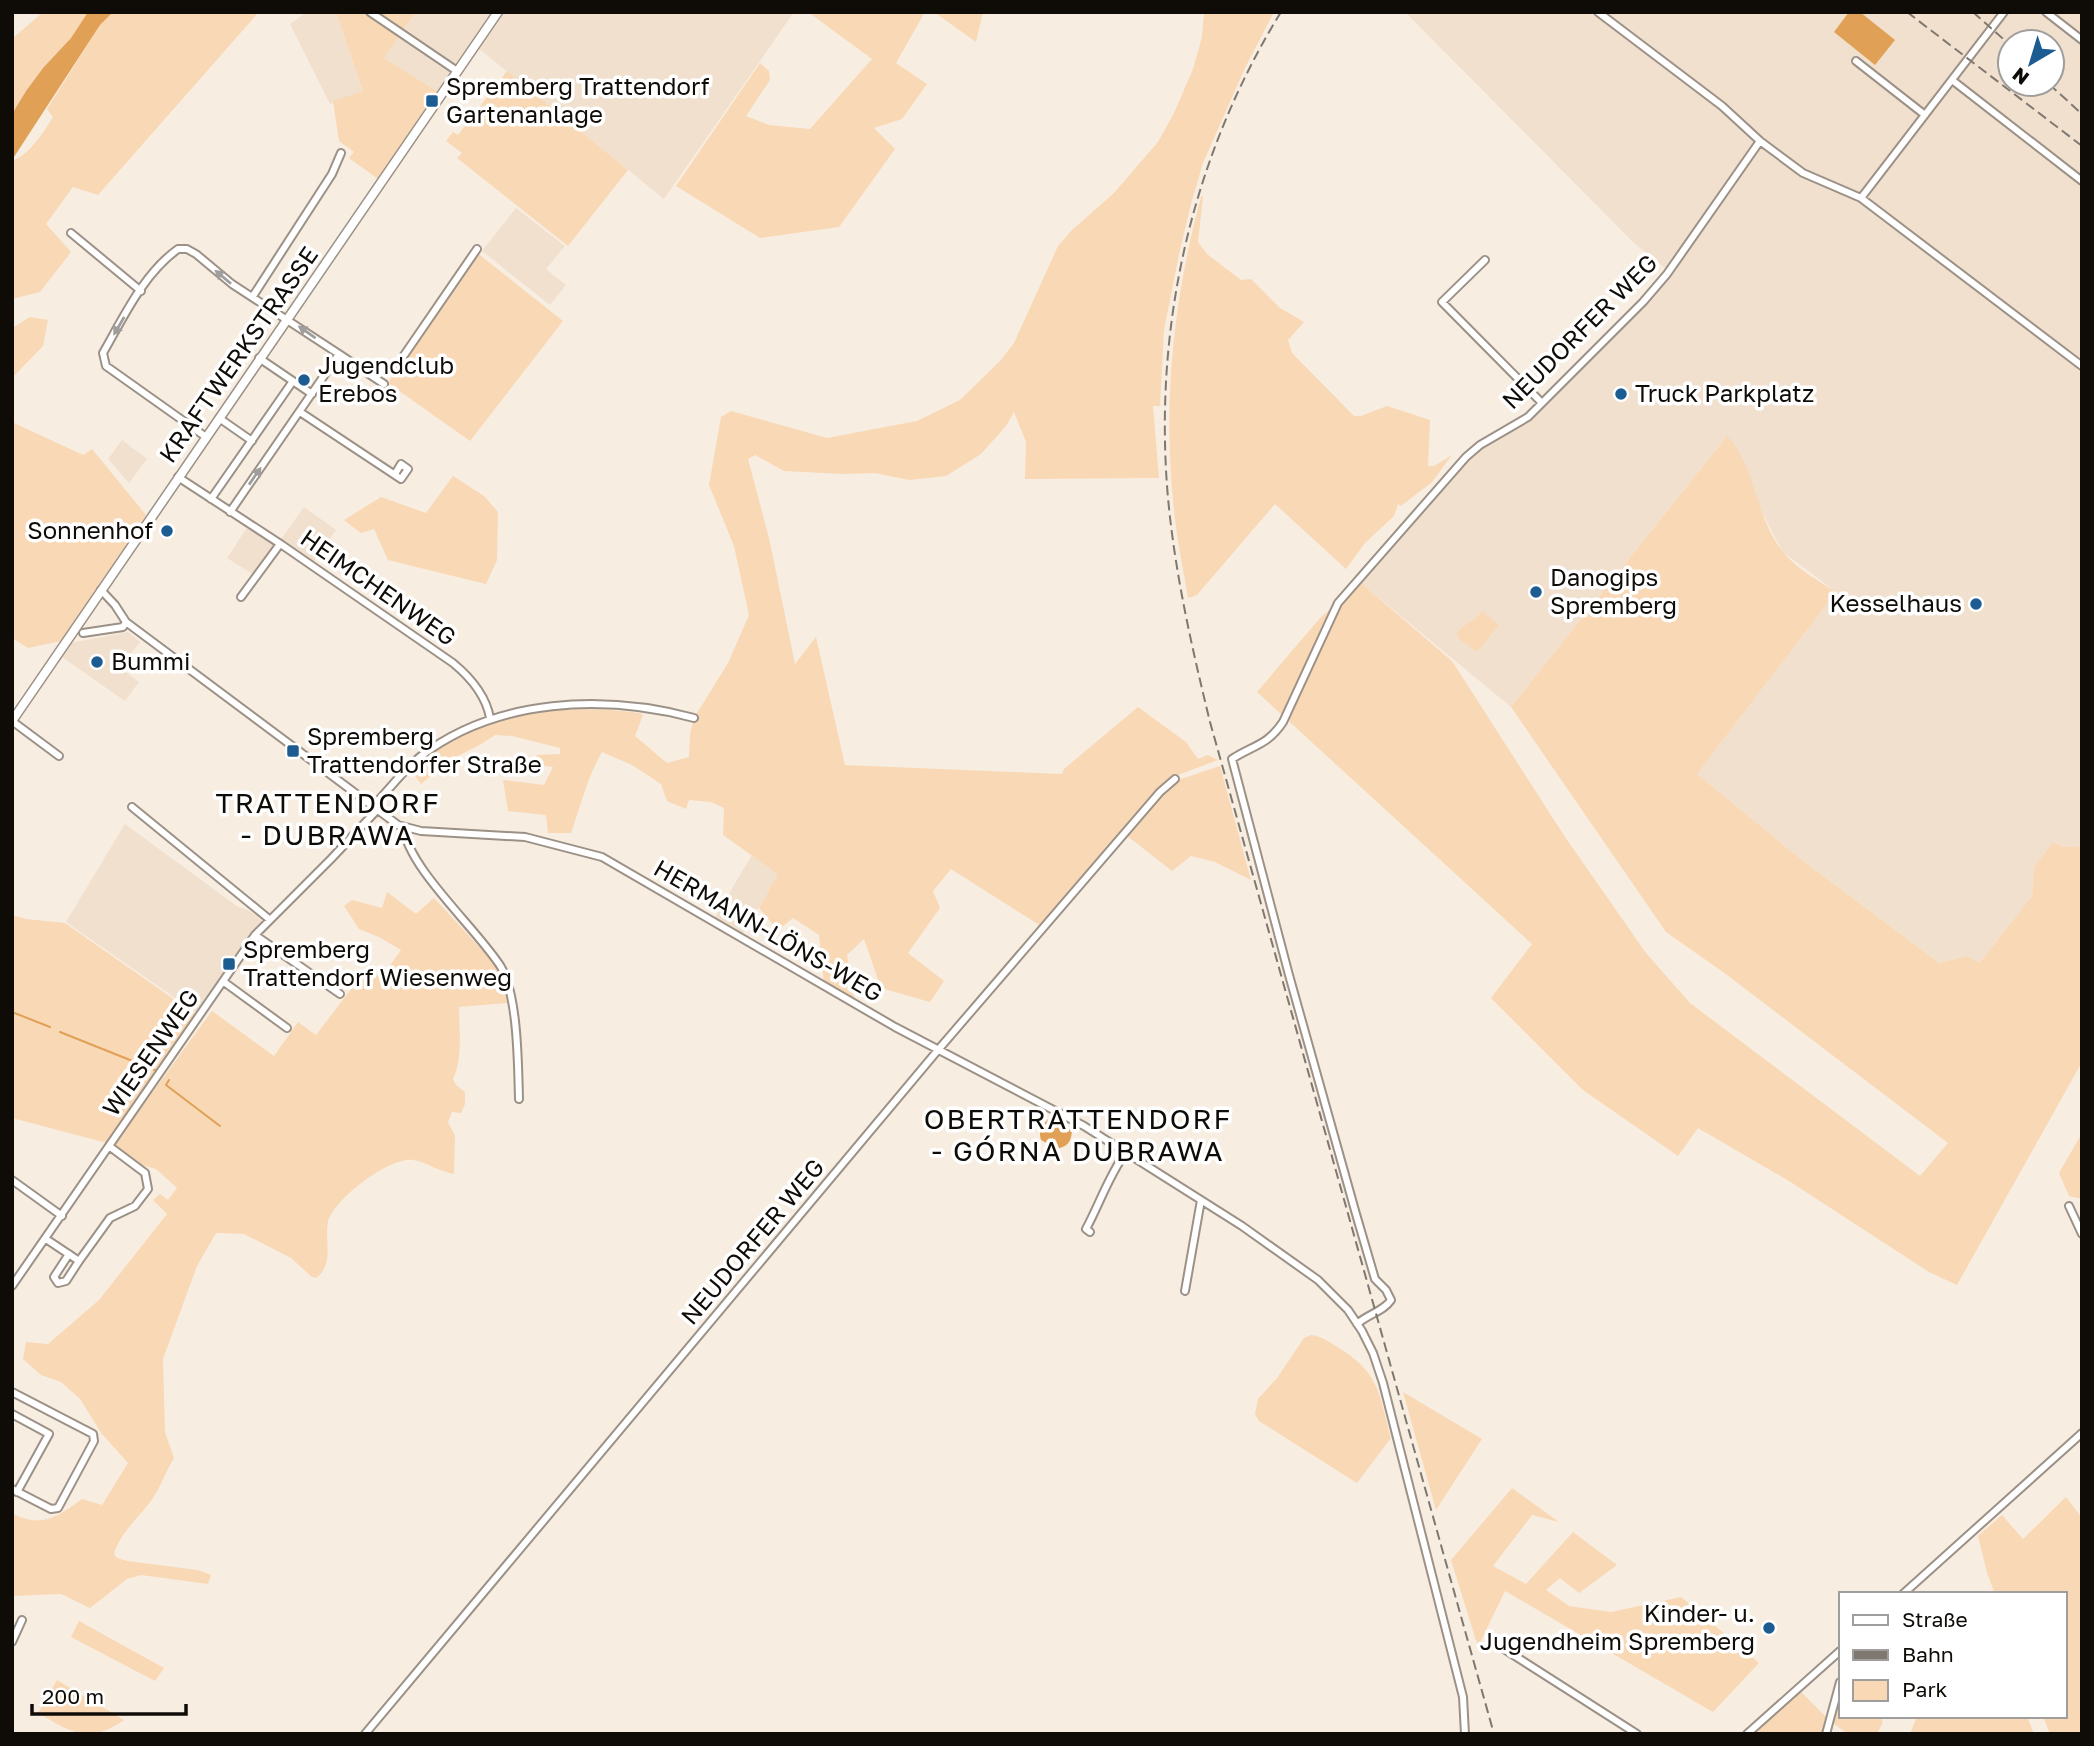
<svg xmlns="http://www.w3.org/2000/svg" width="2094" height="1746" viewBox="0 0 2094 1746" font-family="'Golos Text',sans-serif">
	<rect width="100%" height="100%" fill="#f8ede1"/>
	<!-- built -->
	<path fill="#f1e0ce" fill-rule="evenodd" d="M307,12H336L363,91L330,104L290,24Z
		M416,12H492L437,91L384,58Z
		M503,12H794L664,199L478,48Z
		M1405,12H2082V846L2064,847L2054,842L2034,867L2032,896L1978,964L1967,956L1939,963L1803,861L1697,774L1836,592L1783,552L1768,524L1727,436L1511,707L1361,583L1468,459L1480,449L1529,418L1671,273L1633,242ZM2010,42H2052V84H2010Z
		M516,208L565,246L546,269L566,285L550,305L482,251Z
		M122,440L147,459L129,483L108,459Z
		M304,507L336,530L312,564L279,542Z
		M248,526L276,546L254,575L227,558Z
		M128,632L140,642L120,668L139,682L125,701L62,657L71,643Z
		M125,824L238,907L248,910L263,921L198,1014L66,922Z
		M752,855L779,874L742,935L714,919Z"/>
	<!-- green -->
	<path fill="#f9d8b5" d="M43,12H88L71,38L43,68L26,91L12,114V39Z
		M113,12L258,13L98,195L73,187L46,224L71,252L40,292L12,299V161C30,154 43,133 53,117L47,109L100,25Z
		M336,12H416L384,58L437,91L378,179L349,158L354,152L339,141L333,101L363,91Z
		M808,12H925L896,63L927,84L902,119L874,128L895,149L839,227L760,238L676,186L760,63L769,71L770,80L746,116L769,125L810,129L872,59Z
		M934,12H983L976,42Z
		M1204,12H1274L1245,68L1218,129L1203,163L1191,204L1179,254L1164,330L1160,406H1153L1159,478L1025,479L1026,442L1014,412L1006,426L981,454L946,476L909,480L875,473L843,474L784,471L755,455L748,459L769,538L795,664L816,637L845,765L1062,774L1064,769L1138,707L1186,742L1198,759L1208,755L1218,760L1175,776L1163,785L1041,926L951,869L933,891L940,908L908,953L944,981L930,1002L881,988L864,939L847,955L855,1002L824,984L819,935L793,918L778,930L759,908L778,874L723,835L724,808L711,802L689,800L686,809L667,801L661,784L632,765L602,752C587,778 581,805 571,833H548L546,815L508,811L503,780L544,785L553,767L532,764L537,755L560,754V748L512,736L495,735L483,743L450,760L421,784L410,769C473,713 559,702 640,713L643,715L635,736L667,763L689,757L690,734L694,718L728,663L749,615L734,546L709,485L721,417L731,411L827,438L917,421L960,400L1000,361L1014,343L1058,246L1072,230L1113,194L1158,142L1174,113L1193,69L1202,37Z
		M507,71L628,170L568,246L457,158L462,153L446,141L453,132L458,135Z
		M1203,196L1198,242L1207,254L1241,280L1251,279L1280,308L1304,322L1288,340L1292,353L1354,416H1361L1387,406L1430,420L1428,466H1434L1452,455L1432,482L1401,506L1398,504L1394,516L1365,543L1346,569L1275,504L1197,595L1188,598C1184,572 1178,546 1175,519C1162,408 1172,305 1201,197Z
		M476,252L563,321L470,441L388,383Z
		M30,317L48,320L43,346L12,378V328Z
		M12,422L83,455L92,449L146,515L61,641L28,648L12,638Z
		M1727,436C1758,469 1755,519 1784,553C1797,569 1819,581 1836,592L1697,774L1803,861L1939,963L1967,956L1979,963L2032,896L2034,867L2053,842L2064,847L2082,846V1062L1957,1285L1929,1272L1789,1181L1698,1128L1678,1156L1583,1090L1491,998L1532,944L1257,692L1320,618L1361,583L1452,661L1565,837L1646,953L1690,1003L1920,1176L1948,1143L1723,972L1666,932L1511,707Z
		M453,476L484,496L498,512L497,560L486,584L388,560L374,529L361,533L344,520L381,497L426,513Z
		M1482,611L1499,625L1477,652L1459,639L1457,633C1463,624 1475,622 1482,611Z
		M1220,766L1251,880L1215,862L1191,856L1172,871L1126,835L1169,786L1178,780Z
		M387,892L416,914L434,898L496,965L508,999L507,1003L459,1007C459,1029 463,1059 453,1079L456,1085L465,1092V1104L461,1113L452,1112L448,1122L455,1136L454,1174C440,1172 424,1161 413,1160C389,1157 334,1199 328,1222C324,1241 335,1264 316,1278L312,1277L291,1258L244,1234L216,1233L197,1266L163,1359L165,1432L174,1458C166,1471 161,1486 153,1498C140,1517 120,1532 114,1554L117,1558L127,1561L198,1570L211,1575L208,1584L141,1575L127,1579L90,1608L61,1594L12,1596V1513C42,1529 57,1517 82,1499L102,1505L128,1463L102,1434L80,1399L61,1382L41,1375L23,1359L26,1342L48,1344L99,1300L167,1214L153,1200L160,1194L168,1200L177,1188L156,1169L142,1165L114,1145L212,1011L274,1056L298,1022L316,1035L367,968L381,978L401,950L379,937L359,929L344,906L352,900L382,908Z
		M12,915L26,919L65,923L195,1014L107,1143L12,1118Z
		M2082,1133V1199L2069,1196L2059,1173Z
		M1311,1335C1321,1336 1327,1341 1336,1346C1380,1373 1378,1391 1391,1438L1357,1483L1259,1421L1255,1414L1258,1399L1277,1378L1304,1338Z
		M1403,1392L1482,1439L1436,1510Z
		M1512,1488L1559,1522L1532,1515L1493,1566L1526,1584L1573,1532L1617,1565L1579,1593L1560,1578L1546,1590L1569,1606L1611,1612L1681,1597L1759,1663L1713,1712L1505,1591L1478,1647L1451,1560Z
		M2066,1497L2082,1518V1734H2050L2043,1716H2064V1594H1995L1987,1573L1978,1536L2002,1515L2023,1539Z
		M79,1621L164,1668L155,1681L71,1637Z
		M57,1680L124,1720C88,1745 71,1732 38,1713Z
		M1840,1682V1716H1879L1883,1722L1877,1734H1848L1830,1721L1824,1734H1754L1801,1692L1829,1720Z
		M1917,1716H2027L2034,1734H1910Z"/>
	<!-- water -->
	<path fill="#e0a056" d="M88,12H113L100,25L12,160V114L26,91L43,68L71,38Z
		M1849,12H1860L1895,40L1875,65L1834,32Z
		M1049,1118L1057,1121L1072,1131C1071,1142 1068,1146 1057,1149L1041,1140C1038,1130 1042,1126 1049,1118Z"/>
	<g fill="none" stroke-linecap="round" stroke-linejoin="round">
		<!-- stream -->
		<path stroke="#e0a056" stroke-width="2" d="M12,1012L50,1027
			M60,1032L155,1070
			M169,1080L166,1085L220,1126"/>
		<defs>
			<path id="minor" d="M370,12L457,71
				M1598,12L1722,106L1760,141L1803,173L1861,198L2082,366
				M2046,12L2082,40
				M1856,61L1925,115
				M1952,80L2082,181
				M1861,198L2004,12
				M71,233L141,291
				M1485,260L1442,302L1542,403
				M253,296L332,174L341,153
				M339,354L384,384
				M259,358L312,394
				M398,364L477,249
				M300,412L401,479L408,469L401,464L395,474
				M219,418L252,441
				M206,437L106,366L103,353C123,318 144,273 178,249H187L196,254L232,284L339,354L230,512
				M178,477L282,545L453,663C470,677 486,696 490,718
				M211,499L293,381
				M101,590L115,605L126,622L398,825L421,831L525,837L602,857L895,1027L1084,1126L1242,1226L1318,1280L1348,1310L1362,1331L1373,1353L1383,1383L1463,1697L1465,1734
				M241,597L280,544
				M83,633L123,627L126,622
				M12,721L59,756
				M373,806C389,790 403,770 421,756C497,698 604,694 694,718
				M132,807L269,919
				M404,828C407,867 478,930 501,967C518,996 518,1065 519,1099
				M255,935L340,994
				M224,982L287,1028
				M12,1180L62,1216
				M2069,1206L2082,1234
				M1090,1232L1086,1229C1100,1203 1109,1175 1126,1152
				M46,1239L79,1261L110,1218L135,1206L148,1189L145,1173L109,1146
				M69,1254L54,1277L58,1283L66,1281L79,1261
				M12,1286L255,935L331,859L377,810
				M1185,1291L1201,1200
				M1357,1324C1368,1314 1384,1311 1391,1300L1386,1290L1375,1279L1356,1214L1289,975L1232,759C1253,745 1267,746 1283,722L1338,603L1466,457L1480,445L1528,417L1643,302L1667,274L1760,141
				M12,1392L93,1434L94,1441L58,1508L51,1509L12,1489
				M12,1414L49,1434L17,1492
				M1903,1594L2082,1433
				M1490,1640L1637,1734
				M12,1642L22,1620
				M365,1734L938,1050L1160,792L1175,779
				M1747,1734L1840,1651
				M1826,1734L1840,1682"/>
			<path id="major" d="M12,721L498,12"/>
		</defs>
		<!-- minor casing -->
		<use href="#minor" stroke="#9c9186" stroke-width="10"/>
		<!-- major casing -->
		<use href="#major" stroke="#9c9186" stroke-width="11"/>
		<!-- minor -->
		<use href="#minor" stroke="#fff" stroke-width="6"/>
		<!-- major -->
		<use href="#major" stroke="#fff" stroke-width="8"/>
		<!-- rail -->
		<path stroke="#7f7870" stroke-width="2" stroke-dasharray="10 5" stroke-linecap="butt" d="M1281,12C1191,158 1153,328 1168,498C1175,574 1192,648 1210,722L1494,1734
			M1907,12L2082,146
			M1973,12L2010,45
			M2049,84L2082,114"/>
	</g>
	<!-- one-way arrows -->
	<defs><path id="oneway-solid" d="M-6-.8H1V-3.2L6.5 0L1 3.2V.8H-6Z" transform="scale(1.75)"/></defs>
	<g fill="#9f9e9c">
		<use href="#oneway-solid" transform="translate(223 277) rotate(-140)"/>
		<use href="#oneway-solid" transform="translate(119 326) rotate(120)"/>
		<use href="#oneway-solid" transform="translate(307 332) rotate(-145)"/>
		<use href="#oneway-solid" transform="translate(255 476) rotate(-55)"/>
	</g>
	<!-- markers -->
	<g fill="#1c5c91" stroke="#fff" stroke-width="2.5">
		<rect x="425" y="94" width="14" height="14" rx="3.5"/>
		<circle cx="304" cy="380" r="7"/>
		<circle cx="1621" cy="394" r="7"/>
		<circle cx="167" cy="531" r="7"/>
		<circle cx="1536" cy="592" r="7"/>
		<circle cx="1976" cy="604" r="7"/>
		<circle cx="97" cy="662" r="7"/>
		<rect x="286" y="744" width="14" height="14" rx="3.5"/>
		<rect x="222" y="957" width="14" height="14" rx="3.5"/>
		<circle cx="1769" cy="1628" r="7"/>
	</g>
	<g text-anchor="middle" stroke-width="7" stroke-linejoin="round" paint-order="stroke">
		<!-- poi labels -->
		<g font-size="24" fill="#0f0c08" stroke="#fff" text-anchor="start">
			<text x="446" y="95">Spremberg Trattendorf<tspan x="446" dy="28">Gartenanlage</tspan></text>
			<text x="318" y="374">Jugendclub<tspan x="318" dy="28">Erebos</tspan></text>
			<text x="1635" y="402">Truck Parkplatz</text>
			<text x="153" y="539" text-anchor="end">Sonnenhof</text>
			<text x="1550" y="586">Danogips<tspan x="1550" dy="28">Spremberg</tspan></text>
			<text x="1962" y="612" text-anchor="end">Kesselhaus</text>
			<text x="111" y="670">Bummi</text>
			<text x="307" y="745">Spremberg<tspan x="307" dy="28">Trattendorfer Straße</tspan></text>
			<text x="243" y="958">Spremberg<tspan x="243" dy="28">Trattendorf Wiesenweg</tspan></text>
			<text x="1755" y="1622" text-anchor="end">Kinder- u.<tspan x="1755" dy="28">Jugendheim Spremberg</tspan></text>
		</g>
		<!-- street labels -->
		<g font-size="24" fill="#0f0c08" stroke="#fff">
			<text transform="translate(1580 332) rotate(-45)" y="8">NEUDORFER WEG</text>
			<text transform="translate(239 355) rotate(-55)" y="8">KRAFTWERKSTRASSE</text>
			<text transform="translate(378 588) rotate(35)" y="8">HEIMCHENWEG</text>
			<text transform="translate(768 931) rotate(30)" y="8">HERMANN-LÖNS-WEG</text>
			<text transform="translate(151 1053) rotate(-55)" y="8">WIESENWEG</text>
			<text transform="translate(753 1242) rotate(-50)" y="8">NEUDORFER WEG</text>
		</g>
		<!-- quarter labels -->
		<g font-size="28" letter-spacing="2" fill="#0f0c08" stroke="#fff">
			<text x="328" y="813">TRATTENDORF<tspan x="328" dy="32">- DUBRAWA</tspan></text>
			<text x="1078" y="1129">OBERTRATTENDORF<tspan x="1078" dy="32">- GÓRNA DUBRAWA</tspan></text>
		</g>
	</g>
	<!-- border -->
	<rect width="2094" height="1746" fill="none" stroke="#0f0c08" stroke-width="28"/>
	<!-- legend -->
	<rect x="1839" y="1592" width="228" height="126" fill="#ffffff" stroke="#9f9e9c" stroke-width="2"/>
	<rect x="1853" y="1615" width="35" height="10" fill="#ffffff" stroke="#9f9e9c" stroke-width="2"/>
	<text x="1902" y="1627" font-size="21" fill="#0f0c08">Straße</text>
	<rect x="1853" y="1650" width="35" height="10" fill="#7f7870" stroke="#9f9e9c" stroke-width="2"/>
	<text x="1902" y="1662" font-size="21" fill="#0f0c08">Bahn</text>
	<rect x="1853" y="1680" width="35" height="21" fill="#f9d8b5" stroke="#9f9e9c" stroke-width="2"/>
	<text x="1902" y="1697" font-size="21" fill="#0f0c08">Park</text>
	<!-- north arrow -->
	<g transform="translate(2031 63) rotate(218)"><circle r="33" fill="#ffffff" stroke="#9f9e9c" stroke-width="2"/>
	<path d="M0-5L12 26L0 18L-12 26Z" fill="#1c5c91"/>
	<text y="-10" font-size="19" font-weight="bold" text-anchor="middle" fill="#0f0c08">N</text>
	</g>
	<!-- scale -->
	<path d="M32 1704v10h154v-10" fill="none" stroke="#0f0c08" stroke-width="3.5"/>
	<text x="42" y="1704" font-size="21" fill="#0f0c08" stroke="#ffffff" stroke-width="5" paint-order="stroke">200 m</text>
</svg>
